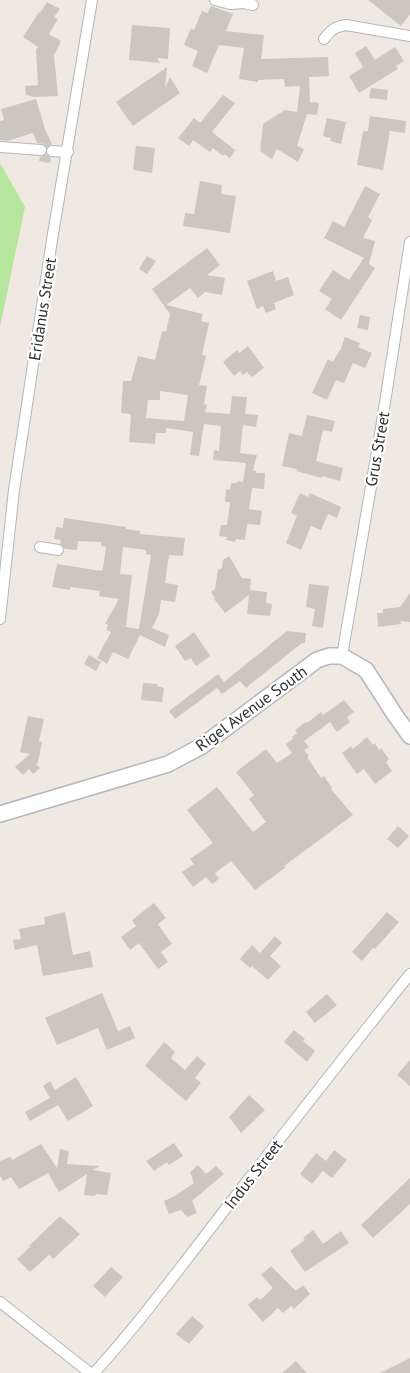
<svg xmlns="http://www.w3.org/2000/svg" width="410" height="1373" viewBox="0 0 410 1373" font-family="'PT Sans',sans-serif">
	<rect width="100%" height="100%" fill="#efe9e1"/>
	<!-- green -->
	<path fill="#b6e59e" d="M0,163L25,207L0,327Z"/>
	<!-- building -->
	<path fill="#cbc7bf" fill-rule="evenodd" d="M368,0H410V14L401,26Z
		M47,2L60,9L54,17L58,19L49,34L61,41L54,55L58,96L34,97L26,95L25,86L38,85L36,50L38,47L23,37L39,12L40,13Z
		M211,6L233,14L226,31L264,35L261,59L328,57L329,76L309,77L310,102L319,103L317,115L307,114L297,146L304,149L298,162L277,149L272,159L260,151L263,124L285,110L297,112L300,86L285,87L284,79L258,80V82L239,79L244,48L219,45L207,73L192,66L198,51L184,45L191,28L194,30L202,11L208,13Z
		M132,25L170,28L168,59L157,58L160,63L129,60Z
		M366,46L375,60L395,47L404,61L396,66L398,69L359,93L349,76L363,67L355,53Z
		M167,67L165,88L170,77L180,93L133,126L116,102Z
		M371,88L388,90L387,100L369,98Z
		M223,95L235,103L212,132L235,150L230,158L224,154L223,156L213,148L210,152L193,140L189,146L178,138L194,118L200,123Z
		M36,99L45,129L52,144L47,147L44,144L37,143L33,133L7,141L0,140V121L4,120L1,109Z
		M370,116L406,121L405,133L390,131L383,170L357,165L363,131H368Z
		M327,118L346,122L341,144L330,141L331,138L323,136Z
		M136,146L155,148L152,173L133,170Z
		M46,154L51,158L50,163L39,161L40,157Z
		M200,181L222,185L221,194L236,196L230,233L183,226L185,213L194,214Z
		M365,186L380,194L368,217L372,220L363,238L375,241L369,264L375,268L341,320L325,309L332,299L319,291L333,270L349,280L364,258L324,238L333,221L344,227Z
		M207,248L220,265L207,275L225,278L222,295L205,292L198,298L190,288L166,305L203,314L201,321L209,323L202,355L206,356L199,385L207,386L204,404L207,405L205,412L230,414L232,396L247,397L245,414L258,415L256,427L243,425L240,453L257,455L253,470L256,471V473H265L264,489L252,488L249,509L262,511L260,525L247,524L245,540L236,539L235,542L226,540L227,537L219,536L221,525H227L230,504V502H225L226,489L230,490L231,483H237V481L243,482L246,463L213,460L214,450L219,451L221,426L204,424L199,456L190,455L193,432L166,428V433H156L155,444L129,442L131,414L121,413L123,381H131L138,356L155,360L162,331L166,332L170,314L152,289ZM160,391L188,395L184,421L146,418L148,400H160Z
		M147,256L156,261L147,274L139,269Z
		M273,271L276,281L288,277L294,295L274,303L276,309L266,313L263,306L257,309L247,281Z
		M360,315L370,317L368,330L357,328Z
		M345,337L360,343L358,347L372,353L365,368L353,363L344,383L336,380L327,400L312,393L328,359L333,362L339,351H340Z
		M248,346L264,368L252,377L247,372L243,375L240,371L234,376L223,362L237,350L239,353Z
		M307,415L335,421L332,432L323,430L316,461L343,468L340,481L322,476V478L296,471L297,469L282,466L289,433L302,436Z
		M300,493L308,497L310,493L341,507L337,518L328,514L321,530L311,526L301,550L286,543L297,516L291,513Z
		M64,518L126,527V529L140,531V534L185,538L183,556L169,555L165,583L178,585L175,602L161,600L159,614L152,628L169,635L165,647L140,635L128,659L113,652L107,664L97,658L111,632L106,630L108,625L105,624L119,599L99,596L100,591L71,587L70,590L52,587L57,564L102,571L103,568L106,547L101,546V542L78,541L77,550L65,549L60,544L61,540L54,539L56,527L63,528ZM123,547L146,550V554L151,555L139,629L126,627L132,575L120,574Z
		M229,556L242,578L251,579L250,590L267,592L266,603L272,604L270,616L247,614L249,595L225,613L214,599L215,598L211,592L215,589L218,570L222,568L223,560Z
		M309,584L329,586L323,628L312,626L315,609L306,607Z
		M410,593V622L400,621L401,624L378,627L377,613H383V609L400,607Z
		M287,631L306,633L305,643H302L246,688L240,681L222,694L217,688L175,719L169,711L218,674L224,682Z
		M194,632L210,656L196,666L191,658L185,661L175,646Z
		M89,655L101,662L96,671L84,664Z
		M143,683L157,684V686L164,688L162,702L141,700Z
		M344,700L354,712L347,717L350,722L337,732L330,722L304,741L309,747L304,750L309,756L307,757L321,778L324,776L332,788L331,789L353,815L284,866L286,867L255,890L231,861L215,873L219,879L212,884L206,877L193,887L182,872L194,864L190,859L213,843L187,810L217,787L253,832L266,822L249,799L254,795L236,772L266,749L277,763L292,753L286,744L293,739L292,737L297,733L295,730L306,722L307,723L321,712L323,715Z
		M28,716L44,719L39,741L42,742L38,762L36,764L40,768L33,774L29,769L23,775L15,767L30,754L20,752Z
		M367,737L373,745L375,743L379,750L381,748L389,759L386,762L392,771L375,784L364,769L357,774L342,753L351,746L353,749Z
		M398,826L409,836L398,848L387,839Z
		M154,903L166,918L158,924L172,944L161,952L168,962L158,969L139,943L130,950L121,937L136,926L132,920Z
		M65,912L73,955L90,951L93,967L43,976L37,945L15,950L13,940L21,939L19,929L45,924L44,917Z
		M387,912L399,922L375,949L373,948L362,961L352,952Z
		M275,936L282,943L270,956L281,966L268,980L252,966L250,968L240,959L252,945L260,953Z
		M102,993L118,1031L130,1026L135,1038L107,1050L98,1028L57,1045L45,1018Z
		M327,994L337,1005L315,1023L306,1012Z
		M294,1030L305,1039L303,1041L315,1051L307,1062L284,1042Z
		M164,1042L175,1052L171,1058L185,1070L197,1056L206,1064L195,1078L201,1083L186,1101L145,1066Z
		M410,1060V1086L397,1075Z
		M76,1077L93,1106L68,1121L58,1105L30,1121L25,1112L50,1098L43,1086L50,1081L55,1090Z
		M249,1095L265,1110L241,1133L229,1117Z
		M174,1143L183,1156L169,1165L167,1162L154,1171L146,1161Z
		M41,1144L57,1168L60,1149L69,1151L67,1164L100,1166L93,1170L111,1173L107,1195L96,1194L95,1196L84,1195L87,1174L59,1192L48,1173L19,1189L11,1177L3,1181L0,1176V1161L10,1157L12,1160Z
		M334,1150L347,1160L332,1178L323,1171L312,1184L300,1174L316,1153L326,1161Z
		M198,1165L206,1174L216,1166L224,1174L192,1201L197,1213L187,1217L181,1210L169,1214L164,1201L175,1196L194,1183L190,1172Z
		M410,1178V1204L373,1238L361,1225Z
		M60,1216L80,1234L53,1259L49,1255L30,1272L17,1259L30,1247L29,1246Z
		M313,1230L323,1244L341,1231L349,1243L305,1272L290,1251L305,1240L303,1238Z
		M271,1266L296,1291L303,1285L310,1294L294,1309L291,1306L283,1313L278,1308L263,1322L248,1305L257,1297L260,1300L273,1288L261,1275Z
		M111,1267L123,1277L105,1297L93,1286Z
		M192,1316L204,1326L189,1344L176,1334Z
		M410,1358V1373H380Z
		M296,1361L307,1373H282Z"/>
	<g fill="none" stroke-linecap="round" stroke-linejoin="round">
		<defs>
			<path id="street" d="M215,0L230,4L244,3L253,5
				M324,39C331,30 334,27 346,25L410,36
				M0,147L41,150
				M52,151L68,152
				M40,547L58,550
				M0,619L14,490L52,240L92,0
				M342,656L381,428L410,242
				M0,1302L90,1373
				M94,1373C144,1318 188,1257 234,1198C292,1123 351,1048 410,974"/>
			<path id="secondary" d="M0,814L168,764L202,746L317,660L329,656H342L366,670L395,715L410,736"/>
		</defs>
		<!-- street casing -->
		<use href="#street" stroke="#b4b7c1" stroke-width="12"/>
		<!-- secondary casing -->
		<use href="#secondary" stroke="#b4b7c1" stroke-width="18"/>
		<!-- street -->
		<use href="#street" stroke="#fff" stroke-width="10"/>
		<!-- secondary -->
		<use href="#secondary" stroke="#fff" stroke-width="15"/>
	</g>
	<g text-anchor="middle" stroke-width="4.5" stroke-linejoin="round" paint-order="stroke">
		<!-- street labels -->
		<g font-size="16" fill="#2e2e2e" stroke="#fff">
			<text transform="translate(42 309) rotate(-81)" y="6">Eridanus Street</text>
			<text transform="translate(377 449) rotate(-80)" y="6">Grus Street</text>
			<text transform="translate(251 708) rotate(-36)" y="6">Rigel Avenue South</text>
			<text transform="translate(253 1174) rotate(-52)" y="6">Indus Street</text>
		</g>
	</g>
</svg>
